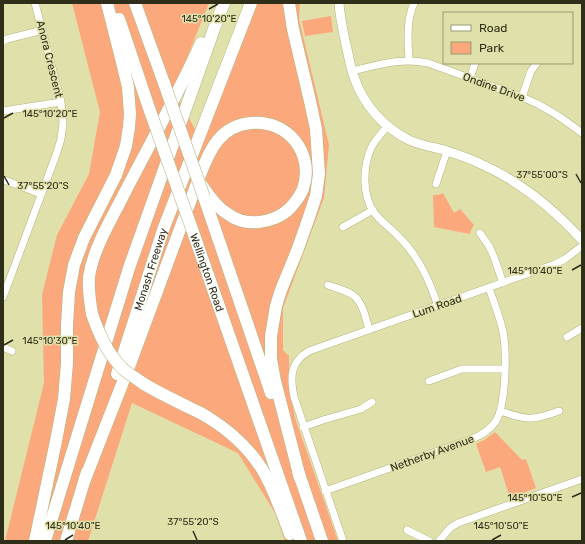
<svg xmlns="http://www.w3.org/2000/svg" width="585" height="544" viewBox="0 0 585 544" font-family="Rubik,sans-serif">
	<rect width="100%" height="100%" fill="#e0e0aa"/>
	<!-- green -->
	<path fill="#fca87d" d="M72,3H209L174,90L199,137L251,3H300L299,19L329,145L324,198L283,308V350L289,356V385L295,418L338,541H285L275,513L238,453L132,403L88,541H5L44,383L42,295L57,235L89,174L100,112Z
		M331,16L333,32L305,36L302,21Z
		M443,193L454,213L460,209L474,225L471,230L470,234L434,227L433,195H438Z
		M495,432L522,460L526,459L536,488L510,498L500,467L486,472L476,444L484,440Z"/>
	<g fill="none" stroke-linecap="round" stroke-linejoin="round">
		<defs>
			<path id="street" d="M3,41L7,39L43,30
				M409,60C408,41 406,21 414,3
				M352,71C378,65 401,57 428,63L522,97C545,106 562,118 582,133
				M470,78L475,63
				M522,97L531,71L537,63
				M3,111L61,102
				M387,126C382,133 375,140 371,148C363,167 362,193 373,211C379,220 389,227 397,235C402,240 407,245 411,251C424,268 431,286 438,306
				M3,180L7,181L41,194
				M436,184L447,151
				M343,227L373,210
				M480,233L489,246L494,257L503,283
				M328,285C336,288 347,290 354,296C363,303 366,319 369,330
				M3,297L56,155L61,139L63,123L61,102L35,3
				M567,337L582,328
				M3,347L12,351
				M429,381L462,369H505
				M500,411C527,420 532,421 559,411
				M303,427L323,420L361,409L372,402
				M325,491L472,439C482,435 490,430 496,421C506,404 507,352 503,332C500,317 494,303 489,288
				M407,530L429,541
				M343,541L294,397C290,377 290,362 309,351L555,264L565,259L582,246
				M439,541L450,528L458,523L582,479"/>
			<path id="secondary" d="M339,3C340,17 343,31 346,45C349,56 350,67 354,77C363,104 383,127 409,140C420,145 432,147 444,150C456,154 469,158 481,164C521,182 552,207 582,240"/>
			<g id="highway">
				<path d="M135,3L164,83"/>
				<path d="M289,3L293,29L310,101L316,129L319,174L316,196L308,220L297,251L281,290L276,306L271,336V359L275,381L300,478"/>
				<path d="M119,19L150,111"/>
				<path d="M204,197L271,393"/>
				<path id="s1" d="M192,229L301,541"/>
				<path d="M92,314C90,302 88,290 89,277C93,249 111,220 123,196C149,145 178,95 201,43"/>
				<path id="s2" d="M117,374L163,230L251,3"/>
				<path d="M144,384C159,393 174,400 190,408C197,411 203,414 209,418C230,431 249,449 262,469C274,489 282,513 290,534"/>
				<path d="M298,471L322,541"/>
				<path d="M85,479L130,364L200,175C210,149 220,126 251,123C288,119 315,154 303,189C300,196 295,203 289,209C282,216 270,221 259,222C249,223 237,221 228,214C216,207 208,194 200,183"/>
				<path d="M35,541L56,441L64,399L67,363V325L69,292L74,265L84,238L116,175L126,146L129,127L130,114L128,87L123,66L107,3"/>
				<path d="M45,541L129,268L215,26L224,3"/>
				<path d="M66,541L87,472"/>
			</g>
		</defs>
		<!-- street casing -->
		<use href="#street" stroke="#b3b47f" stroke-width="8"/>
		<!-- secondary casing -->
		<use href="#secondary" stroke="#b3b47f" stroke-width="10"/>
		<!-- highway casing -->
		<use href="#highway" stroke="#b3b47f" stroke-width="13"/>
		<!-- street -->
		<use href="#street" stroke="#fff" stroke-width="7"/>
		<!-- secondary -->
		<use href="#secondary" stroke="#fff" stroke-width="9"/>
		<!-- highway -->
		<use href="#highway" stroke="#fff" stroke-width="12"/>
		<defs>
			<path id="highway-bridge" d="M164,83L204,197
				M150,111L192,229
				M92,314C99,334 107,353 123,369C129,374 137,379 144,384"/>
		</defs>
		<!-- highway-bridge casing -->
		<use href="#highway-bridge" stroke="#b3b47f" stroke-width="13" stroke-linecap="butt"/>
		<!-- highway-bridge -->
		<use href="#highway-bridge" stroke="#fff" stroke-width="12"/>
	</g>
	<!-- ticks -->
	<path fill="none" stroke="#2f2e19" stroke-width="1.5" d="M209,9L218,4M4,118L13,113M576,174L581,183M4,176L9,185M572,270L581,265M4,345L13,340M572,497L581,493M193,531L197,540M65,540L73,535M492,540L501,535"/>
	<g text-anchor="middle" stroke-width="3" stroke-linejoin="round" paint-order="stroke">
		<!-- street labels -->
		<g font-size="11" fill="#2f2e19" stroke="#e0e0aa">
			<text transform="translate(50 59) rotate(76)" y="4">Anora Crescent</text>
			<text transform="translate(494 87) rotate(20)" y="4">Ondine Drive</text>
			<text dy="4" stroke="none"><textPath href="#s2" startOffset="110">Monash Freeway</textPath></text>
			<text dy="4" stroke="none"><textPath href="#s1" startOffset="46">Wellington Road</textPath></text>
			<text transform="translate(437 306) rotate(-19)" y="4">Lum Road</text>
			<text transform="translate(432 453) rotate(-20)" y="4">Netherby Avenue</text>
		</g>
	</g>
	<g font-size="10" text-anchor="middle" fill="#2f2e19" stroke="#e0e0aa" stroke-width="3" stroke-linejoin="round" paint-order="stroke">
		<text x="209" y="22">145°10'20"E</text>
		<text x="50" y="117">145°10'20"E</text>
		<text x="542" y="178">37°55'00"S</text>
		<text x="43" y="189">37°55'20"S</text>
		<text x="535" y="274">145°10'40"E</text>
		<text x="50" y="344">145°10'30"E</text>
		<text x="535" y="501">145°10'50"E</text>
		<text x="193" y="525">37°55'20"S</text>
		<text x="73" y="529">145°10'40"E</text>
		<text x="501" y="529">145°10'50"E</text>
	</g>
	<!-- border -->
	<rect width="585" height="544" fill="none" stroke="#2f2e19" stroke-width="8"/>
	<!-- legend -->
	<rect x="443" y="12" width="130" height="52" fill="#e0e0aa" stroke="#999970"/>
	<rect x="451" y="25" width="20" height="6" fill="#ffffff" stroke="#999970"/>
	<text x="479" y="32" font-size="12" fill="#2f2e19">Road</text>
	<rect x="451" y="42" width="20" height="12" fill="#fca87d" stroke="#999970"/>
	<text x="479" y="52" font-size="12" fill="#2f2e19">Park</text>
</svg>
